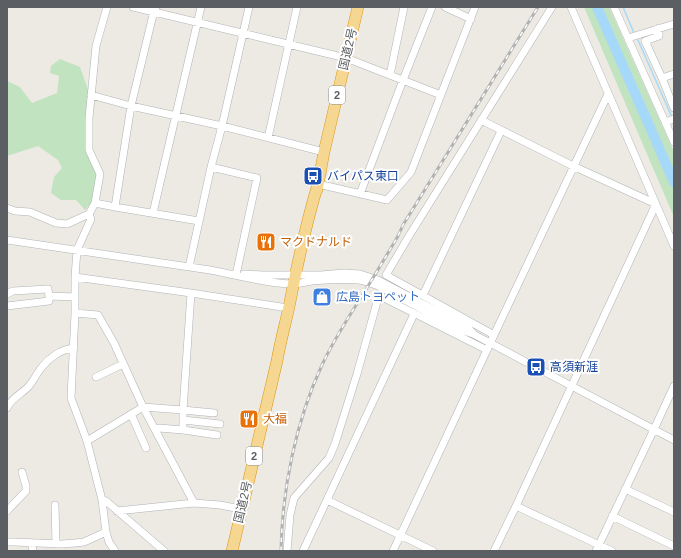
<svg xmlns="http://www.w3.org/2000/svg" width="681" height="558" viewBox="0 0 681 558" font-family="Arial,'Noto Sans JP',sans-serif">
	<rect width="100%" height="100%" fill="#eceae3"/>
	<!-- green -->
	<path fill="#c2e3c0" d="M584,7H609L674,152V217Z
		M60,59L80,67L90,95L87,124L85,129L88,132L98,176L91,203L85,210L76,200H61L51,193L54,177L62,168L58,160L38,146L7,156V81L20,87L32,103L57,93L59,76L50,73L51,66Z"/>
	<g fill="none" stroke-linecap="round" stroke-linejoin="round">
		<!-- stream -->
		<path stroke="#a6d9f9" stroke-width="1.5" d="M623,7L634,33
			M638,40L671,115"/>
		<!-- river -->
		<path stroke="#a6d9f9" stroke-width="10" d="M597,7L674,182"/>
		<defs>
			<path id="minor" d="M133,7L346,58L441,95
				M445,7L471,19
				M571,7L674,246
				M614,7L674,142
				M659,28V36L645,41L662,78L674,108
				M628,38L674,24
				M390,75L404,7
				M662,78L674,74
				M91,95L131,106L222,126L324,152
				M481,120L573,166L656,204L516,506L494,551
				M665,122L674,119
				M268,138L297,7
				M211,167L257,178L236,275
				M318,184L387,200L411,172L475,7
				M360,194L403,80L432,7
				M95,203L115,207L199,221
				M115,207L131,106L152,19L156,7
				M7,208L15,211L30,212L56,223L67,224L89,214L95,203L100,174L89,150V118L96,46L107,7
				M153,213L201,7
				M89,214L91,219L77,250L75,277V313L71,398L87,441L102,500L106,532L109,542L115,551
				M7,240L210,270C237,275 264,283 291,284C298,284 305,282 312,281C328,280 349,278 364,281C368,282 372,284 376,285L459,329L473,334L674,440
				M189,267L211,167L222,126L249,7
				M244,274L263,275H321L344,273L360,274L378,280L467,327L473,333
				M75,277L191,293L288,308
				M7,294L13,291L48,289L49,296
				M423,295L501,131
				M7,306L49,301V296L75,297
				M75,313L98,315L114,343L143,407L194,503
				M494,335L608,94
				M96,377L123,364
				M7,408C12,397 21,395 29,386C34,380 37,373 42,367C49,358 61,349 74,348
				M131,414L146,448
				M183,420L220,424
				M156,430L159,428L183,430V410L214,413
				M183,430L217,435
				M87,441L143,407L183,410L191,293
				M625,489L674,512
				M102,500L106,501L164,551
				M327,500L433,551
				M55,505L56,544
				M516,506L612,551
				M7,511L26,491V486L22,472
				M117,511L194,503L220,505L241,509
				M612,516L674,546
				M7,542H14L62,544L75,543L84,542L106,532
				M31,543L33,551
				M287,551L290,515L294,498L329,458L335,444L357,374L377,302L380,296L487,350L494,335L386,275L409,236L552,7
				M303,551L414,314
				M393,551L487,350
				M596,551L656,425L674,386"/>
			<path id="highway" d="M317,190L324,152L358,7
				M232,551L277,361C280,343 285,325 289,307C297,265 306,224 318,184"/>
		</defs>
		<!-- minor casing -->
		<use href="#minor" stroke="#b0b3b7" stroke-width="8"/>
		<!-- highway casing -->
		<use href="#highway" stroke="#df9410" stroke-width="12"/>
		<!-- minor -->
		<use href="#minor" stroke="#fff" stroke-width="7"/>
		<!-- highway -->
		<use href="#highway" stroke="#f5d791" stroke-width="11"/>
		<defs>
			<path id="rail" d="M281,551C282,489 296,421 322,365C334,339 350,315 365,291C376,273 387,255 398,236L403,225L538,7"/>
		</defs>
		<!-- rail casing -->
		<use href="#rail" stroke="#b1b2b2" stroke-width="3"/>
		<!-- rail -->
		<use href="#rail" stroke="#fff" stroke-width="1.5" stroke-dasharray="4.5" stroke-linecap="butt"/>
	</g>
	<!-- icons -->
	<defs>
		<symbol id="bus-square" viewBox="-11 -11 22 22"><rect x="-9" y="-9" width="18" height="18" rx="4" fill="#1a4fb4" stroke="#fff"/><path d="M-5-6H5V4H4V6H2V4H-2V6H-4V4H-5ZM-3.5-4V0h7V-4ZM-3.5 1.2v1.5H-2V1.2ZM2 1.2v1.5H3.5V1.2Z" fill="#fff"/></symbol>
		<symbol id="restaurant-square" viewBox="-11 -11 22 22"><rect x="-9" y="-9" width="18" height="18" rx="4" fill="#e8710a" stroke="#fff"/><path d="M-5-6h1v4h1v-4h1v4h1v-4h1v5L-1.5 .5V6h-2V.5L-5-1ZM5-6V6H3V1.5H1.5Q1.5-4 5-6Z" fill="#fff"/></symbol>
		<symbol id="shop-square" viewBox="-11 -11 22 22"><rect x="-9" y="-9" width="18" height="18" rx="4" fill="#3f7fe0" stroke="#fff"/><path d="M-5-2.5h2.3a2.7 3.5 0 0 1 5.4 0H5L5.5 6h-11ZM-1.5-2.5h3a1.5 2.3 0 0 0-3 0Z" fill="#fff"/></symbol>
	</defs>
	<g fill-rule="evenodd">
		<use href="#bus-square" x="302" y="165" width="22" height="22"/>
		<use href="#restaurant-square" x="255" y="231" width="22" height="22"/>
		<use href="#shop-square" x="311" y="286" width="22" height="22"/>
		<use href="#bus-square" x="525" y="356" width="22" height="22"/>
		<use href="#restaurant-square" x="238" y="408" width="22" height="22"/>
	</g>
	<g text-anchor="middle" stroke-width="4" stroke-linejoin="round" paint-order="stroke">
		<!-- shield labels -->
		<g fill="#fff" stroke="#8c8e91" stroke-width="1">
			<rect x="329" y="86" width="16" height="18" rx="3"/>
			<rect x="246" y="447" width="16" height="18" rx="3"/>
		</g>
		<g font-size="11" font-weight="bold" fill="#5b5e62">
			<text x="337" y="99">2</text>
			<text x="254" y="460">2</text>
		</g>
		<!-- street labels -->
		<g font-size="12" fill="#5b5e62" stroke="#fff">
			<text transform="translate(348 49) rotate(-77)" y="4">国道2号</text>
			<text transform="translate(243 502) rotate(-77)" y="4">国道2号</text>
		</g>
		<!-- transit labels -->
		<g font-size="12" fill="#164399" stroke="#fff" text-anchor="start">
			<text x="327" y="180">バイパス東口</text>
			<text x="550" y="371">高須新涯</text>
		</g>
		<!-- food labels -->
		<g font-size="12" fill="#c56008" stroke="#fff" text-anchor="start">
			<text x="280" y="246">マクドナルド</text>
			<text x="263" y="423">大福</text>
		</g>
		<!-- shop labels -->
		<g font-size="12" fill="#366cbe" stroke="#fff" text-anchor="start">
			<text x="336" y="301">広島トヨペット</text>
		</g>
	</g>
	<!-- border -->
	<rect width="681" height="558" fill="none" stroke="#5b5e62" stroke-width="16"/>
</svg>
